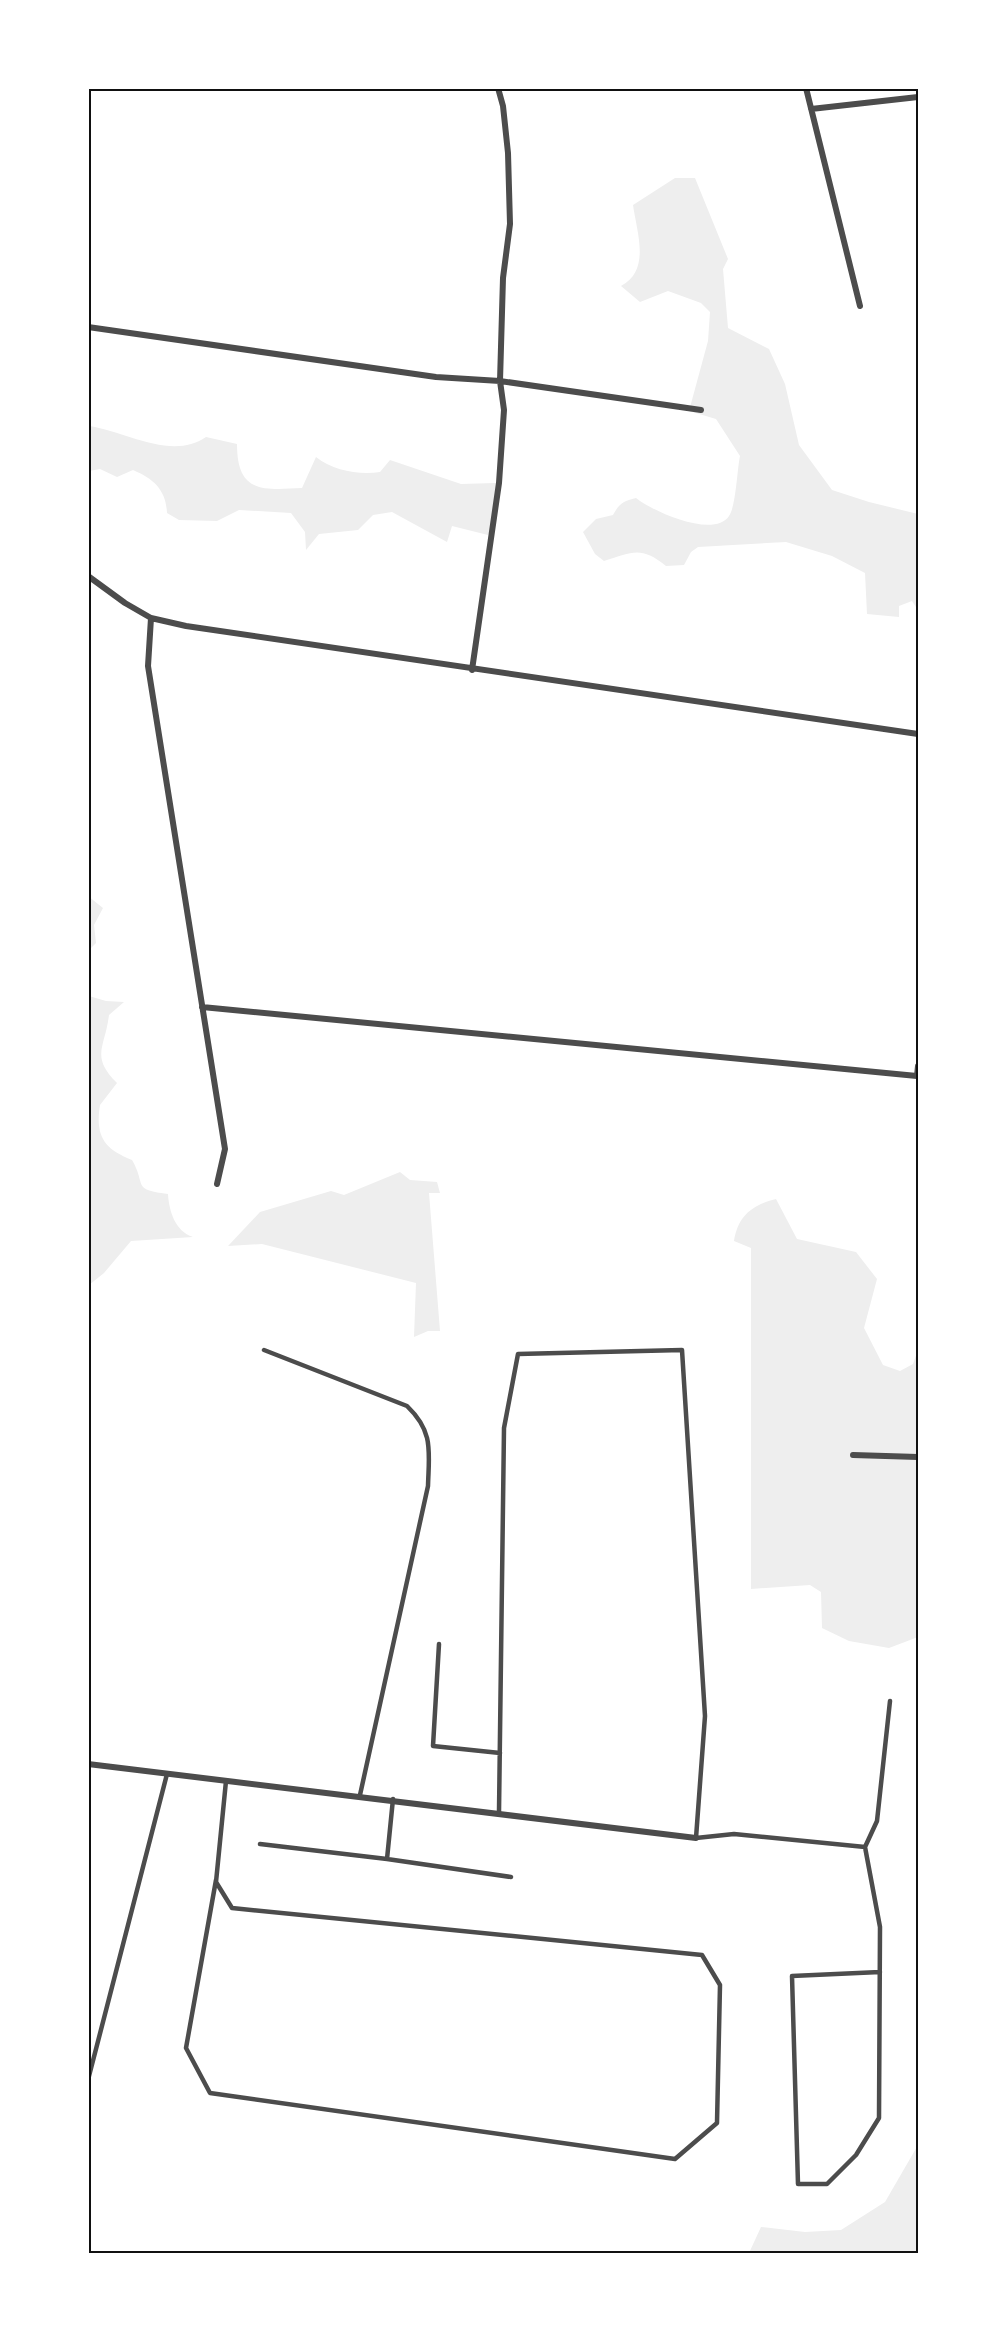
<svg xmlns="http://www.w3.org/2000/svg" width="1007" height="2342" viewBox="0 0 1007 2342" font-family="Arial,sans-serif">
	<rect width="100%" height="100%" fill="#fff"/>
	<!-- green -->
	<path fill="#eee" d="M675,178H695L728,259L723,269L728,328L769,349L785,384L799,445L832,490L869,502L918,514V610L912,601L899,606V617L867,614L865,573L832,556L786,542L698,547L691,552L684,565L666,566C641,546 633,552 604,561L595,554L583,532L596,519L613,515C619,504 623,501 636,498C652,511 714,539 729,516C736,506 737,470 740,456L716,419L689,411L708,341L710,312L701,303L668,291L640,302L621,286C651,270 637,233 633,205Z
		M89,426C125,431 172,461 206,437L237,444C237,493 262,490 302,488L316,457C334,471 359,475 380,472L390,460L461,484L495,483H498L491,528L488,535L452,526L447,542L392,512L373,515L358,530L319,534L306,550L305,532L291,513L239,510L217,521L179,520L167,513C166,490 154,479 133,470L117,477L100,469L89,471Z
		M88,896L103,908L94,925L96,943L89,950Z
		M89,996L106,1001L124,1002L109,1015C105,1048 90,1056 117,1083L100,1105C95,1136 104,1149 132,1160C147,1186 131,1189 168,1194C169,1211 175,1231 193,1237L131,1241L104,1273L89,1285Z
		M400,1172L410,1180L437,1182L440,1193H429L440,1331H428L414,1337L416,1283L262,1244L228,1246L260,1212L331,1191L344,1195Z
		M776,1199L797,1239L856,1252L877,1279L864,1328L883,1365L900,1371L913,1364L918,1350V1637L889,1648L849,1641L822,1628L821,1592L810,1585L751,1589V1248L734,1241C738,1216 752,1205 776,1199Z
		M918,2145V2253H749L761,2227L805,2232L841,2230L885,2202Z"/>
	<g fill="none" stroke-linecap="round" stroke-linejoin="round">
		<!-- service -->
		<path stroke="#4c4c4c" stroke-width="4.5" d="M264,1350L407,1406C434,1432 429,1451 428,1486L360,1795
			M439,1644L433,1746L500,1753
			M393,1799L387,1859L511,1877
			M499,1812L504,1428L518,1354L682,1350L705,1716L696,1838L734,1834L865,1847L880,1927L879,2118L856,2155L827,2184H798L792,1976L880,1972
			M260,1844L387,1859
			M865,1847L877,1821L890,1701
			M216,1880L186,2048L210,2093L675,2159L717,2123L720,1985L702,1955L232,1908L216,1882L226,1781
			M88,2080L167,1774"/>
		<!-- minor -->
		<path stroke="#4c4c4c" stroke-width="6" d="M806,88L860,306
			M811,109L918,97
			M88,327L436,377L500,381L701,410
			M88,576L125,603L151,618L186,626L918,734
			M151,618L148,666L225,1149L217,1184
			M472,670L499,483L504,410L500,381L503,278L510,224L508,153L503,106L498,88
			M202,1007L917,1076
			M917,1076L918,1066
			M853,1455L918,1457
			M88,1764L696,1838"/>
	</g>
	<!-- border -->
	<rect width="1007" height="2342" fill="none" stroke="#ffffff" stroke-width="180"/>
	<rect x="90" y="90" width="827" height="2162" fill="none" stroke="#111" stroke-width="2"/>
</svg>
